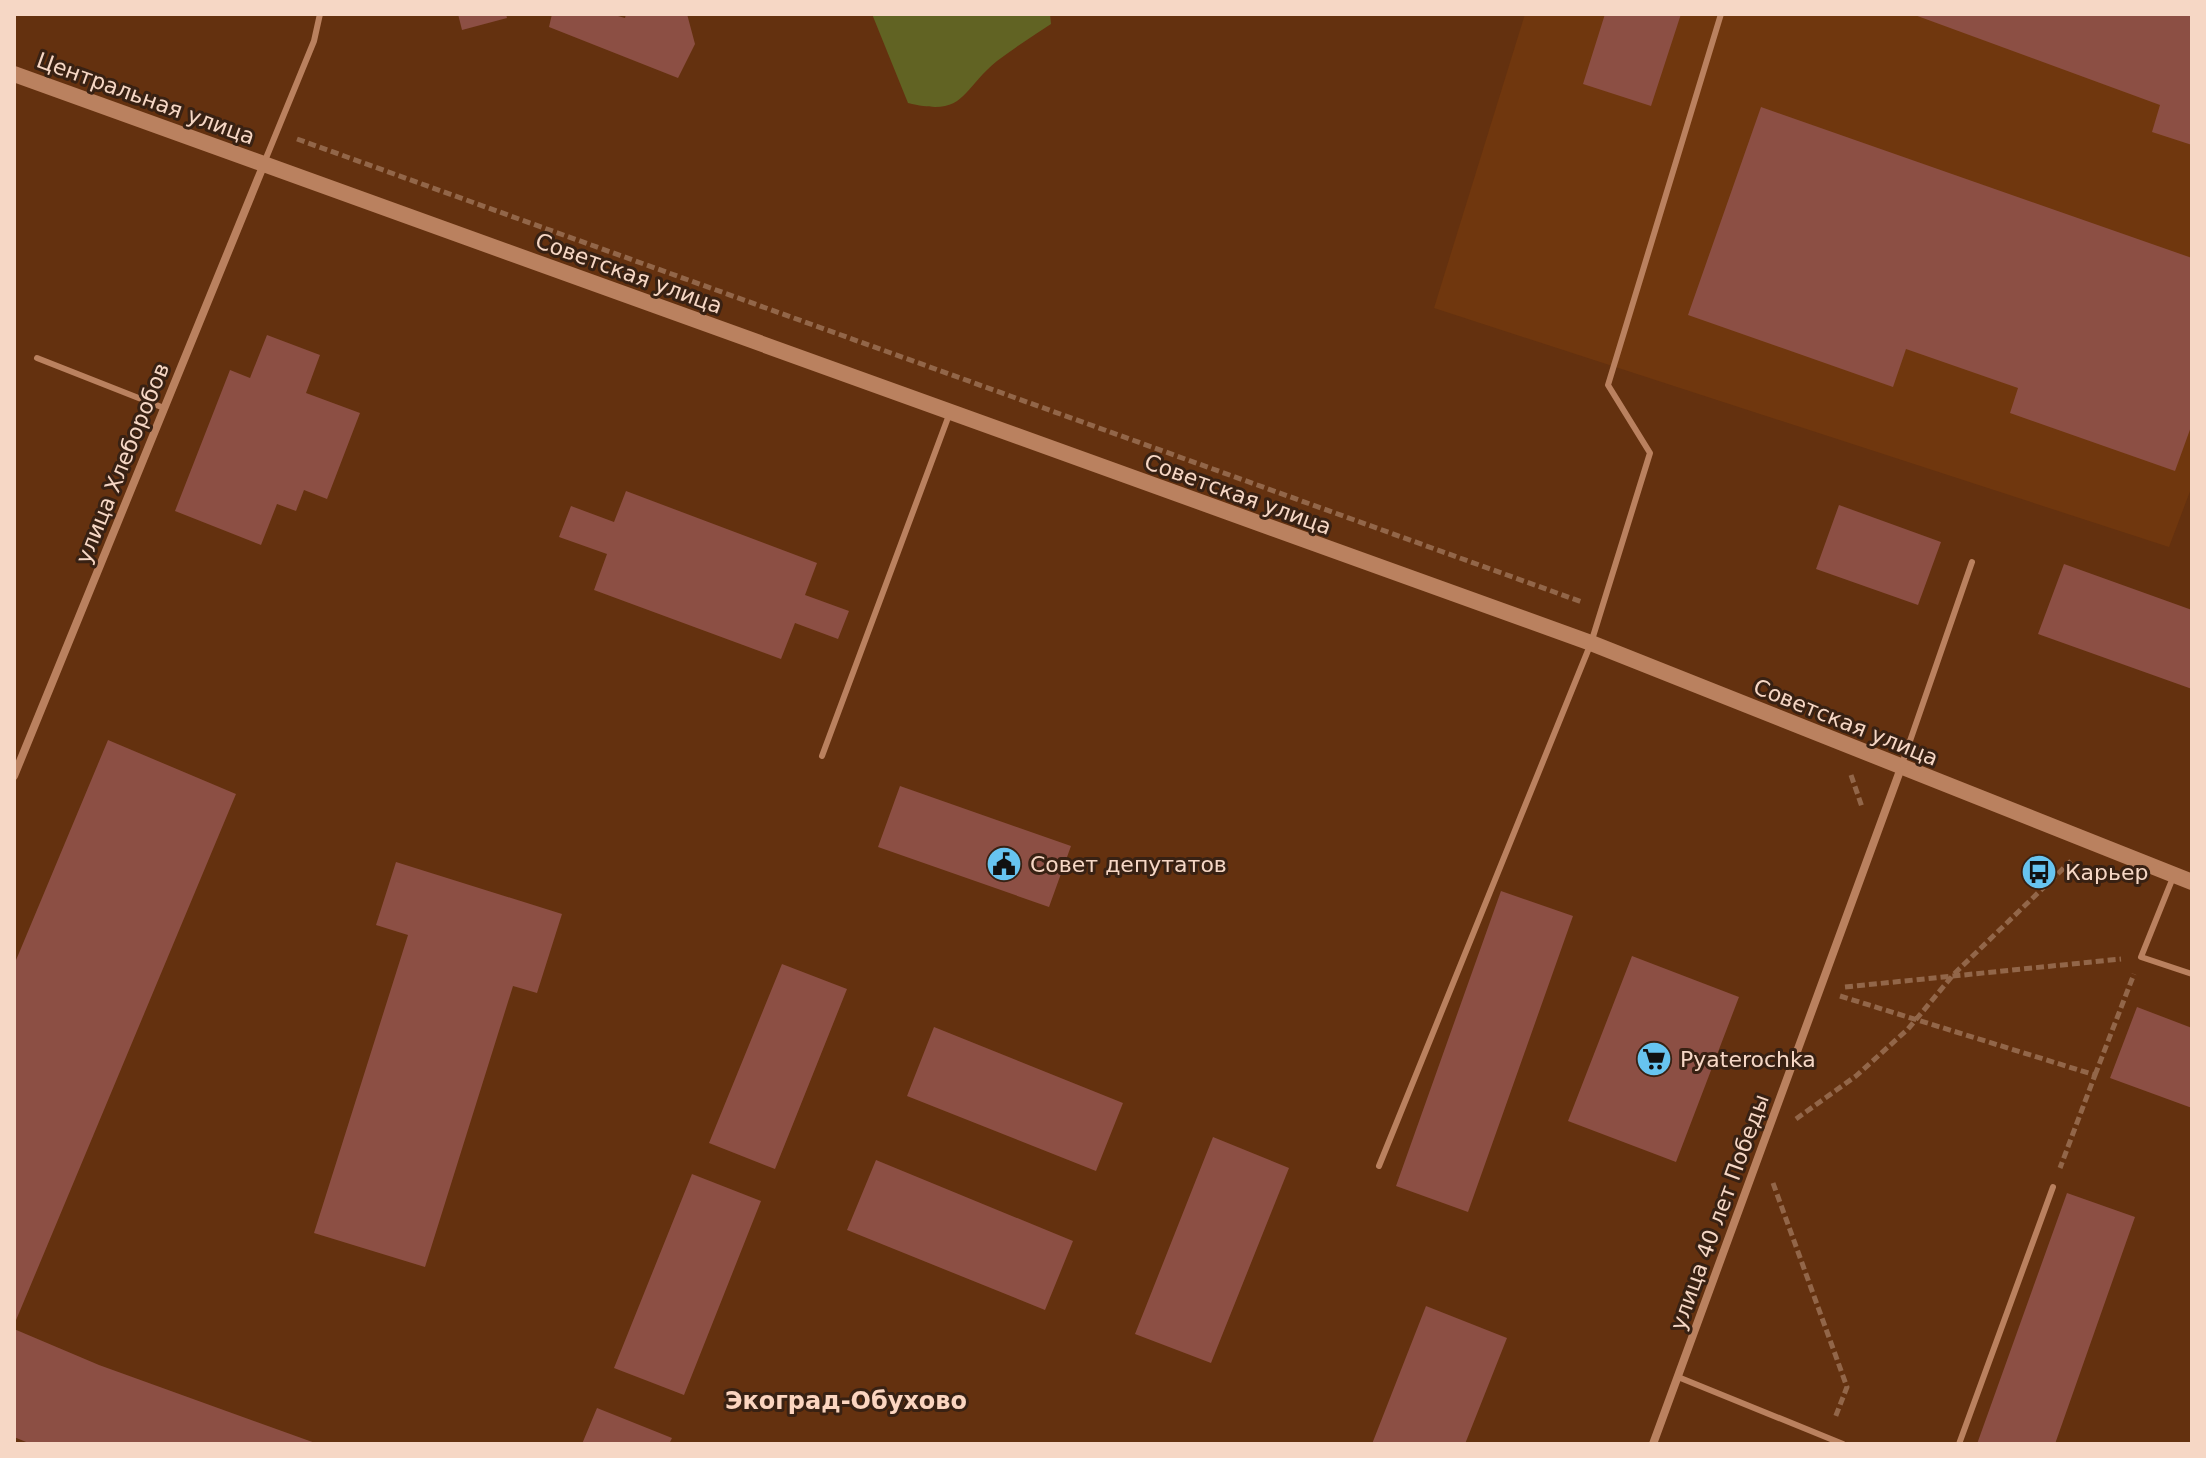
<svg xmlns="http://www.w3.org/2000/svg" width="2206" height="1458" viewBox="0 0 2206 1458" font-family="'DejaVu Sans',sans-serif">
	<rect width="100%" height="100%" fill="#64310f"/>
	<!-- built -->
	<path fill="#70370e" d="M1525,14H2192V486L2169,547L1434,308Z"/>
	<!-- green -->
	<path fill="#616323" d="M872,14H1050L1051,24C1033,36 1014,48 997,61C960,91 966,117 908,103Z"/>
	<!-- building -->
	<path fill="#8c4f44" d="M458,14H506L507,18L462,30Z
		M552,14H611L625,18L626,14H687L695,44L678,78L549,27Z
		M1605,14H1681L1651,106L1583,84Z
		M1912,14H2192V145L2152,132L2160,105Z
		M1761,107L2192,258V424L2175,471L2010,413L2018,388L1906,349L1893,387L1688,315Z
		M267,335L320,355L306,393L360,413L327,499L304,490L296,511L277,504L261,545L175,511L230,370L250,378Z
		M626,491L817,563L805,595L849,611L838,639L795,623L781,659L594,590L607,554L559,537L571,506L614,522Z
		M1839,505L1941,542L1918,605L1816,569Z
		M2064,564L2192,610V689L2038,634Z
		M108,740L236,794L14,1325V965Z
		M900,786L1071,846L1049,907L878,847Z
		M396,862L562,914L537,993L513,986L425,1267L314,1233L408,935L376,925Z
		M1501,891L1573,916L1468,1212L1396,1186Z
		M1632,956L1739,997L1676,1162L1568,1121Z
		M782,964L847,989L775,1169L709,1143Z
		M2137,1007L2192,1028V1108L2110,1078Z
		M934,1027L1123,1103L1096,1171L907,1096Z
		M1213,1137L1289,1168L1211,1363L1135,1334Z
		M876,1160L1073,1241L1045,1310L847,1230Z
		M692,1174L761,1201L684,1395L614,1368Z
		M2067,1193L2135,1217L2055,1444H1977Z
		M1426,1306L1507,1338L1465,1444H1372Z
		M14,1329L99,1365L318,1444H31L14,1437Z
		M597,1408L672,1438L669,1444H582Z"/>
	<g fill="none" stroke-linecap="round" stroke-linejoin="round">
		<!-- path -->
		<path stroke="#926649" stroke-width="5" stroke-dasharray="8 4" stroke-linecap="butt" d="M297,139L1582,602
			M1851,775L1862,807
			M1845,987L2121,959
			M1840,996L2095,1075L2060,1168
			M2095,1075L2134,974
			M1796,1119L1856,1076L1908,1029L1954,974L2071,861
			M1773,1183L1847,1387L1835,1418"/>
		<!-- service -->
		<path stroke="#ba815f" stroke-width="6" d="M264,163L314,41L320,14
			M37,358L164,408
			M822,756L949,415
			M1902,764L1972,562
			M2174,875L2141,957L2192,974
			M1379,1166L1591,643L1650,453L1608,385L1721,14
			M1678,1377L1843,1444
			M1959,1444L2053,1187"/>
		<!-- minor -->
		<path stroke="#ba815f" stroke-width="8" d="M14,776L264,164
			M1653,1444L1901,768"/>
		<!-- secondary -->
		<path stroke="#ba815f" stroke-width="16" d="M14,74L1591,643L2192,882"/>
	</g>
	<!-- icons -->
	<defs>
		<symbol id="civic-disc" viewBox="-11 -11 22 22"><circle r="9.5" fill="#67c4f0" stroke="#382113"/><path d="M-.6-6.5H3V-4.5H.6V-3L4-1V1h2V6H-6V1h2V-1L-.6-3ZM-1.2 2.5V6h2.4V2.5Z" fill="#111"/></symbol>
		<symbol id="bus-disc" viewBox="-11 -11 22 22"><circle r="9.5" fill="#67c4f0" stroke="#382113"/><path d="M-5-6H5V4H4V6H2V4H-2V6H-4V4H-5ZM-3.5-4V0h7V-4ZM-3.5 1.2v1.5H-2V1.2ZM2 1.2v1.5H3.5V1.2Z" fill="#111"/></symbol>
		<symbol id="supermarket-disc" viewBox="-11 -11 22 22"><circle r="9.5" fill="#67c4f0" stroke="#382113"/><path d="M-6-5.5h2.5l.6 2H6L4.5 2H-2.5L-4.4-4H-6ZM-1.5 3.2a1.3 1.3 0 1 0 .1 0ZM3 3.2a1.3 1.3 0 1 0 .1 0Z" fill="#111"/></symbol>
	</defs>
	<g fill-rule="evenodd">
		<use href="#civic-disc" x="984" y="844" width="40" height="40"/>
		<use href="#bus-disc" x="2019" y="852" width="40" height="40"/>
		<use href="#supermarket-disc" x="1634" y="1039" width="40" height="40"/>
	</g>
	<g text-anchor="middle" stroke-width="6" stroke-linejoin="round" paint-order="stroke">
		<!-- street labels -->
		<g font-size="22" fill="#f6d7c5" stroke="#382113">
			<text transform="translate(146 98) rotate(20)" y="8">Центральная улица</text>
			<text transform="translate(629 273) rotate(20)" y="8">Советская улица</text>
			<text transform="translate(122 463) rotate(-68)" y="8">улица Хлеборобов</text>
			<text transform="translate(1238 494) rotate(20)" y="8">Советская улица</text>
			<text transform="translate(1846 722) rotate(22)" y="8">Советская улица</text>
			<text transform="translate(1719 1212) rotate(-70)" y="8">улица 40 лет Победы</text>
		</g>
		<!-- poi labels -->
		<g font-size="22" fill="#f6d7c5" stroke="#382113" text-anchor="start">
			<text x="1030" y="872">Совет депутатов</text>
			<text x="2065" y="880">Карьер</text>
			<text x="1680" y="1067">Pyaterochka</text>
		</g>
		<!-- neighbourhood labels -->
		<g font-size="24" font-weight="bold" fill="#fbd5c0" stroke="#382113">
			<text x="846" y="1409">Экоград-Обухово</text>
		</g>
	</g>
	<!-- border -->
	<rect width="2206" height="1458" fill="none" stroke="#f6d7c5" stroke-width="32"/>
</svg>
